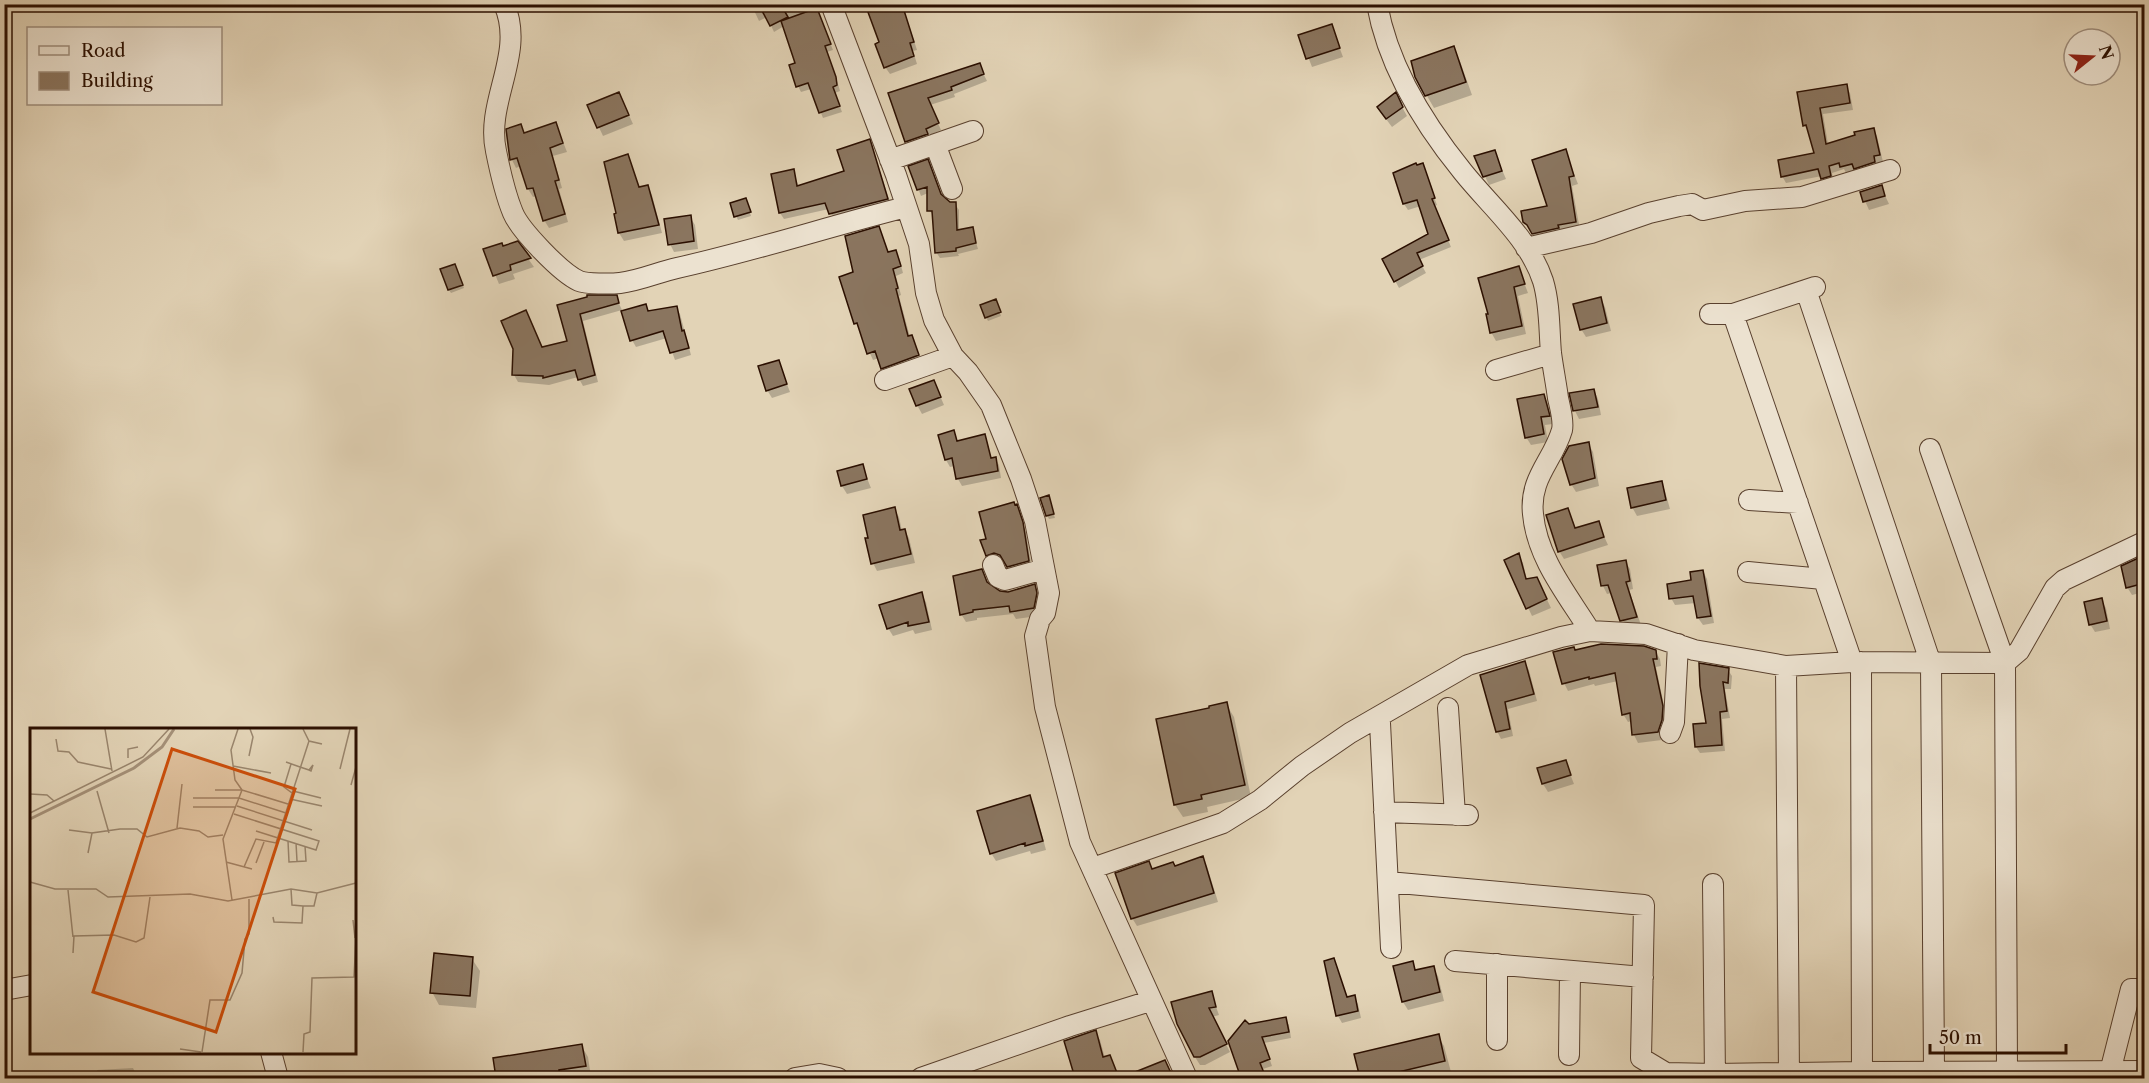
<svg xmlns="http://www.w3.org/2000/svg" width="2149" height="1083" viewBox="0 0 2149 1083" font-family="'Libre Caslon Text',serif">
	<rect width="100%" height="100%" fill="#e2d3b6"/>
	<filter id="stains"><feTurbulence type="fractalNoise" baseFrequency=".00333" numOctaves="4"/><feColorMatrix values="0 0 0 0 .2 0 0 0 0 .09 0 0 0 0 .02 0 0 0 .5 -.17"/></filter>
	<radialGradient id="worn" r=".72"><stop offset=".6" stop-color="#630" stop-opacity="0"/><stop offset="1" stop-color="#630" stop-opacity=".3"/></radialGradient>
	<!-- shadow -->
	<path fill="#0003" d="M751,4H814L833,50L827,52L838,84L840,91L835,93L842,112L823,118L811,89L801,92L798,86L797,64L784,26L774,32L767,17L759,21Z
		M869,4H902L917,50L913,51L917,64L890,74L885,67L881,43Z
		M1331,25L1343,57L1312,67L1300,36Z
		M1453,48L1460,61L1472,95L1434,108L1416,77Z
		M979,65L987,81L954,94L955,97L930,105L941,130L928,136L930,141L910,148L890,94Z
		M1846,86L1850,93L1853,110L1823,114L1828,144L1873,129L1877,136L1883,162L1877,164L1878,169L1856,170L1846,173L1844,169L1832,173L1834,183L1827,185L1822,176L1786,183L1782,176L1816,155L1809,132L1804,125L1799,93Z
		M619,93L633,124L603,136L589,106Z
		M1395,94L1407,116L1392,127L1383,115Z
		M556,124L567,152L553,156L562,188L559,189L568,222L549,228L544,220L537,196L533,197L528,189L521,166L516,168L512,160L508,130L520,126L525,134Z
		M872,147L891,205L834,220L829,209L784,219L780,213L793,171L799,187L846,172Z
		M1494,151L1506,179L1489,185L1476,157Z
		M1565,151L1578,184L1572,186L1580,230L1538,242L1524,222L1549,207Z
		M627,156L640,188L648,187L652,195L662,233L624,241L619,233Z
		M1422,165L1437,205L1434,206L1451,247L1419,260L1426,273L1399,288L1384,260L1430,235L1421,206L1408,210L1404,204Z
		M910,167L950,204H955L959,210V231L972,229L978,249L958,254L959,256L940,258L936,252L934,216L929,210L928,193L921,196Z
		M1881,187L1889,204L1869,210L1865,201Z
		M747,203L751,216L738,220L736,216Z
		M690,217L695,225L698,249L674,252L670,244Z
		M879,228L889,254L895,252L899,258L903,273L896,276L901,295L899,296L910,337L915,344L921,362L886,375L879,358L873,360L856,323L855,273Z
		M517,243L534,267L513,274L515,279L499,284L485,250Z
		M1518,267L1528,293L1518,296L1526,334L1496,341L1491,332Z
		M456,269L464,288L451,293L449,290Z
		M616,297L622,310L583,321L598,382L583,386L578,377L549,385L518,382L514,375L542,349L568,342L559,306Z
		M1601,299L1605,307L1611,331L1586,337L1581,329Z
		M997,305L1001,316L988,321L986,317Z
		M645,306L649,313L676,307L680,314L691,355L675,360L667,338L636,347L632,340Z
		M778,361L790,392L772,398L767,390Z
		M934,382L944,405L922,414L917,405Z
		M1594,390L1598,399L1601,415L1579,419L1575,411L1571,395Z
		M1544,395L1548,404L1553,424L1545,425L1548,442L1531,445L1526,437Z
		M953,432L958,442L984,435L992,459L995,458L999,465L1001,478L962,486L958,479L955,466L950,467L946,460L940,436Z
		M1588,443L1593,452L1599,486L1576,492L1571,484Z
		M862,466L871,488L847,494L842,486Z
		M1661,482L1665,491L1670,509L1637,516L1632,507Z
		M1048,497L1055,518L1049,519L1047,515Z
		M1016,506L1026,532L1032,568L1013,574L1006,563L999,560L991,563L987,555L988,540Z
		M894,509L899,517L902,531L904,530L909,538L915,563L877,571L873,563Z
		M1568,510L1576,530L1598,523L1608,545L1564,559L1559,551Z
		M1519,555L1523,563L1527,580L1541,587L1551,608L1532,616L1506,561Z
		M2144,557V592L2132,595L2127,587Z
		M1625,561L1630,569L1633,589L1629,590L1641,625L1626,628L1612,593L1607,594L1603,586L1599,566Z
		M981,570L992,589L1008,593L1034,586L1041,602L1038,616L1016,619L1013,614L977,618V620L966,622L961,614Z
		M1703,571L1707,579L1714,623L1703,625L1698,618L1696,603L1675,605L1671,598Z
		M921,594L926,602L932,630L915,634L913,630L893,636L888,628Z
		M2101,600L2106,608L2110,629L2095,632L2090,624Z
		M1655,651L1660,659L1661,666L1656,667L1666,715L1662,740L1638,743L1634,735L1632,721L1628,722L1623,714L1618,681L1595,686L1594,684L1568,691L1564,683L1575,652Z
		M1525,663L1529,670L1537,701L1508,709L1513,736L1501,739L1497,731L1482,676Z
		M1728,670L1732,676L1731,689H1725L1730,718L1722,719L1725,751L1700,753L1696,747L1708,724L1702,685Z
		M1226,704L1234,717L1251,797L1207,807L1208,812L1183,817L1175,805Z
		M1565,761L1574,784L1548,792L1543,784Z
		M1030,797L1034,805L1046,850L1031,854L1030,851L996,861L991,853Z
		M1202,858L1207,866L1218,902L1137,926L1132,918L1149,863L1153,870L1175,867Z
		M472,959L480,971L476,1008L439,1005L432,992Z
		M1333,960L1348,998L1354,997L1358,1004L1361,1018L1342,1023L1338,1016L1326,962Z
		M1412,962L1417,972L1433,968L1438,976L1444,1001L1408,1010L1403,1002L1394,967Z
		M1211,993L1219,1015L1212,1017L1230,1052L1205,1065H1200L1195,1057Z
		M1285,1019L1289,1025L1291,1038L1264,1043L1272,1066L1263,1069L1266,1078H1243L1230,1040L1249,1026Z
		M1095,1032L1100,1040L1105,1058L1109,1057L1119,1078H1077L1065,1042Z
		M1438,1036L1444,1046L1451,1072L1423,1078H1362L1356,1055Z
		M581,1045L588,1057L591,1077L498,1078L495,1059Z
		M1165,1061L1173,1078H1137L1135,1073Z
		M133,1068L138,1078H74V1075L98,1074L97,1070Z"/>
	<!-- building -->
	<path fill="#8a755f" stroke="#2b0f00" stroke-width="1.5" d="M865,4H902L914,42L910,43L914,56L884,68L875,44L879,42Z
		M759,5H781L788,17L770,26Z
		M817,8L831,44L825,46L836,77L837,85L833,87L840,106L819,113L808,83L796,87L789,65L795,63L781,21Z
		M1332,24L1340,48L1306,59L1298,35Z
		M1454,46L1466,82L1425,96L1415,77L1411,61Z
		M980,63L984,74L951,87L952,90L928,98L939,123L926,129L928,134L905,142L888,93Z
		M1847,84L1850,103L1820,108L1826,144L1855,135L1854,132L1874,128L1880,155L1874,156L1875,162L1854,169L1852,164L1840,167L1839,163L1829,166L1831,176L1821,179L1818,169L1781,177L1778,160L1814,153L1806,125L1803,126L1797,92Z
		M619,92L629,115L597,128L587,105Z
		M1396,92L1403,107L1386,119L1377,107Z
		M556,122L563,143L550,148L559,180L555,181L565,214L543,221L533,188L527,189L517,158L510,160L506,129L521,124L524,133Z
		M870,139L888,199L829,214L825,203L779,213L771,174L794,169L797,186L844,171L837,150Z
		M1566,149L1574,176L1569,177L1576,222L1558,225L1559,228L1532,234L1527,225L1523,222L1521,211L1547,206L1532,160Z
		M1495,150L1502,171L1483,177L1474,156Z
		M628,154L639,187L648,185L659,225L618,233L614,214L616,213L604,162Z
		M928,159L941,194L950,202H956L957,230L973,227L976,243L956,248V251L935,253L932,211H927V187L917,190L908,166Z
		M1416,163L1417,165L1423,163L1435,198L1432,199L1449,240L1417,253L1423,266L1394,282L1382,259L1428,234L1417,200L1403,204L1393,173Z
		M1882,185L1885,196L1863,202L1860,192Z
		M746,198L751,212L734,217L730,203Z
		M691,215L694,241L668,245L664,219Z
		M879,226L888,252L896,250L901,266L893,269L898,288L896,289L908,336L912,335L919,355L881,369L875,351L867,354L857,323L854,324L839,277L853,272L845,236Z
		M518,241L531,258L510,265L511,270L493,276L483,249L502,243L503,246Z
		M455,264L463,285L448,290L440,269Z
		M1519,266L1525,284L1514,287L1522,326L1490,333L1486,314H1488L1478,278Z
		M587,295H617L619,303L580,314L595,375L578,380L575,370L543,378V376L512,375L513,349L501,321L526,310L542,347L567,341L557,305L587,297Z
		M1601,297L1607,323L1580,330L1573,304Z
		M996,299L1001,312L985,318L980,305Z
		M646,304L648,311L677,306L682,331L684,330L689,348L670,353L663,331L630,341L621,311Z
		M779,360L787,384L766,391L758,366Z
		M934,380L941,397L916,406L909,389Z
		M1594,389L1598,407L1573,411L1569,393Z
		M1544,394L1550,416L1541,417L1544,434L1525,438L1517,399Z
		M954,430L957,441L985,434L991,458L996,457L998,471L956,479L952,458L945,460L938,435Z
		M1589,442L1595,478L1570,485L1562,459L1569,446Z
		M863,464L867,479L841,486L837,471Z
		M1662,481L1666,500L1631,508L1627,488Z
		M1049,495L1054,514L1046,516L1040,498Z
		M1014,502L1015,505L1017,504L1023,522L1029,561L1007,567L1000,555L994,553L986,556L980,540L986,539L979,512Z
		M895,507L900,530L905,529L911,554L871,564L865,538H868L863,515Z
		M1568,508L1575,528L1599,521L1604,537L1558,552L1546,515Z
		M1519,553L1526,579L1537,577L1547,599L1526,609L1504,560Z
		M2145,555V583L2126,588L2121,566Z
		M1626,560L1630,581L1626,582L1637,617L1620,621L1608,585L1601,586L1597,565Z
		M982,569L987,582L1000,591L1008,592L1035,584L1037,593L1034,608L1010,612L1009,606L973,610V612L960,615L953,576Z
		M1703,570L1711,616L1697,618L1693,596L1669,599L1667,584L1691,580L1690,572Z
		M922,592L929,622L908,626V622L887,629L879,605Z
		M2102,598L2107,621L2089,625L2084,602Z
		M1601,644L1644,646L1656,650L1657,659H1653L1663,706L1662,720L1658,732L1632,735L1630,713L1622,715L1615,673L1589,679V677L1562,684L1553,652L1574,647L1575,650Z
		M1525,661L1534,694L1505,702L1510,729L1496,732L1480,675Z
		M1699,663L1729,668L1728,683L1723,682L1727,711L1720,712L1722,745L1695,747L1693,724L1706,723L1700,686Z
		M1227,702L1245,785L1201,795L1202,799L1174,805L1156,719L1209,708V706Z
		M1566,760L1571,775L1542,784L1537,768Z
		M1030,795L1043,841L1025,846V843L990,854L977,811Z
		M1203,856L1214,893L1131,919L1115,873L1149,861L1152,869L1173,862L1175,866Z
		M434,953L473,957L470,996L430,993Z
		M1334,958L1347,997L1355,995L1358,1011L1336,1016L1324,961Z
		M1413,961L1415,970L1434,966L1440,992L1402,1002L1393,966Z
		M1212,991L1216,1007L1209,1008L1227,1044L1200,1057H1194L1177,1024L1171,1002Z
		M1286,1017L1289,1032L1262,1037L1270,1059L1260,1063L1266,1078H1241L1228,1041L1245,1020L1249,1024Z
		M1096,1030L1103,1057L1110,1055L1119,1078H1075L1064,1041Z
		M1439,1034L1445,1061L1373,1078H1360L1354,1054Z
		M582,1044L586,1066L559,1070L560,1078H545L544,1073L496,1078L493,1058Z
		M1165,1060L1171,1073L1156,1078H1120Z"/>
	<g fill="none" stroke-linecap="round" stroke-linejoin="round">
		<defs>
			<path id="street" d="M504,4C526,54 485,101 496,151C500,171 505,194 513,213C520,230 561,273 579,281C586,284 611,284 620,283C639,281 659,272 677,268C754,251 830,226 906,207
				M831,4L896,175L919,244L926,293L934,320L953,356L968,372L991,405L1021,479L1035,521L1049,593L1045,613L1040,619L1035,636L1045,707L1080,842L1187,1078
				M1377,4C1388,66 1424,124 1463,172C1491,207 1529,238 1543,281C1550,304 1549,330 1551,353C1553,368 1556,383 1558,398C1560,407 1564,421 1562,430C1553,461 1529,478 1533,514C1537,558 1567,594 1590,631
				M935,144L952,189
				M890,160L973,131
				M1526,248L1591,233L1649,213L1679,206L1692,204L1703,210L1745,201L1802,197L1890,170
				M1806,290L1931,664L1934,1071
				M1710,314H1733L1815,287
				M1733,314L1852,662
				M1496,370L1551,354
				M885,380L953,356
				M1930,449L2005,663L2007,1071
				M1749,500L1798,503
				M993,565L998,577L1005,580L1044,569
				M1748,572L1823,579
				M1861,662L1862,1078
				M1786,666L1789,1078
				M1448,708L1455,815
				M1380,723L1391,948
				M1670,733L1674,722L1678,644
				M1384,812L1468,815
				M1093,868L1223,823L1260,800L1302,766L1350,733L1468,665L1561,637L1590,631L1646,634L1694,650L1786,666L1852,662L2005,663L2019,651L2055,588L2064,580L2144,542
				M1388,882L1644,905L1641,1058L1666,1073L1715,1074L1862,1072L2144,1071
				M1713,884L1715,1078
				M1455,961L1643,977
				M4,990L32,985
				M1497,1040V964
				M271,1052L278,1078
				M1569,1055L1570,971
				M2110,1072L2131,989H2144
				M795,1078L819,1074L838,1078
				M921,1078L1070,1026L1150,1001"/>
		</defs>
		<!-- street casing -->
		<use href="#street" stroke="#59402e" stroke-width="22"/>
		<!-- street -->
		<use href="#street" stroke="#ece2d0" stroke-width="20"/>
	</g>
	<!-- overview -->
	<g transform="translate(30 728)">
		<rect width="326" height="326" fill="#e2d3b6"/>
		<path fill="none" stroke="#a49078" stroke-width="3" d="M0,91L104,40L132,19L144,1"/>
		<path fill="none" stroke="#99856d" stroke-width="1.5" d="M75,1L82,43M208,1L201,22L205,52L212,62M273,1L279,13L292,16M26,11L28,23L39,24L48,34L81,41M219,28L223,9L220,1M98,30V21L108,19M256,34L270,39L279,42L281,43L283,37L279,42M261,36L254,59L262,65M203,38L241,45M310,41L320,1M321,57L326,39M185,62H212L258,76M67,63L79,105M263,63L291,70M0,66L17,67L24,73M163,70H209L256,85M260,71L292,78M207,78L282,102M163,79H206M0,85L113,29L139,1M204,86L289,113L286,122L226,103M147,100L152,56M39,102L62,105M258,113L259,134L276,133L275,118M266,115L267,133M58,125L62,105L90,101H107L117,109L150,100L169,103L178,109L193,107M196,134L222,141M226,135L234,114M214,139L226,111L246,115L279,13M0,154L25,161H66L78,169L160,166L198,173L261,161L287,165L326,155M261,161L262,177L273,178M38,162L43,209M202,172L193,111L212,62M243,189L244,194L272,195L273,178H284L287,165M323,192L325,210M43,225L44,208L84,207L106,214L114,210L120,169M150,321L171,324M172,324L180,272H200L212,245L215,211L219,206V171M273,324L274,306L280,304L282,250L324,249L326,210"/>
		<path fill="#cc4e0a" fill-opacity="0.15" stroke="#cc4e0a" stroke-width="3" d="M142,21L265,61L186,304L63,264Z"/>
		<rect width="326" height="326" fill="none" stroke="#2b0f00" stroke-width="3"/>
	</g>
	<!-- margin -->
	<rect width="2149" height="1083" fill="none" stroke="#e2d3b6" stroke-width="24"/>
	<rect x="6" y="6" width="2137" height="1071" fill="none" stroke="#2b0f00" stroke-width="3"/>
	<rect x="12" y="12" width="2125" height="1059" fill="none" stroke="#2b0f00" stroke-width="1.5"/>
	<!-- legend -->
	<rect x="27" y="27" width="195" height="78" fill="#ece2d0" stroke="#9f8e7d" stroke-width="1.5"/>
	<rect x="39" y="46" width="30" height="9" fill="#ece2d0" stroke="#9f8e7d" stroke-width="1.5"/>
	<text x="81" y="57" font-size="18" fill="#2b0f00">Road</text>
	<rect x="39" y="72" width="30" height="18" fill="#8a755f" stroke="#9f8e7d" stroke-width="1.5"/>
	<text x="81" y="87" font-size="18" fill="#2b0f00">Building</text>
	<!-- north arrow -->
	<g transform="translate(2092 57) rotate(72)"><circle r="28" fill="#ece2d0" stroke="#9f8e7d" stroke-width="1.5"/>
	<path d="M0-4.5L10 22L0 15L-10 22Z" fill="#8f2418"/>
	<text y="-9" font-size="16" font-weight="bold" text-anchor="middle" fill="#2b0f00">N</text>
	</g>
	<!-- scale -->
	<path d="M1930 1044v9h136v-9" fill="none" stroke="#2b0f00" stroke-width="3"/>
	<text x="1939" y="1044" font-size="18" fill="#2b0f00" stroke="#ece2d0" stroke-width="4.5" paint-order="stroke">50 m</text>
	<rect width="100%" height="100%" filter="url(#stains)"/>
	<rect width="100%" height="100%" fill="url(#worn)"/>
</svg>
